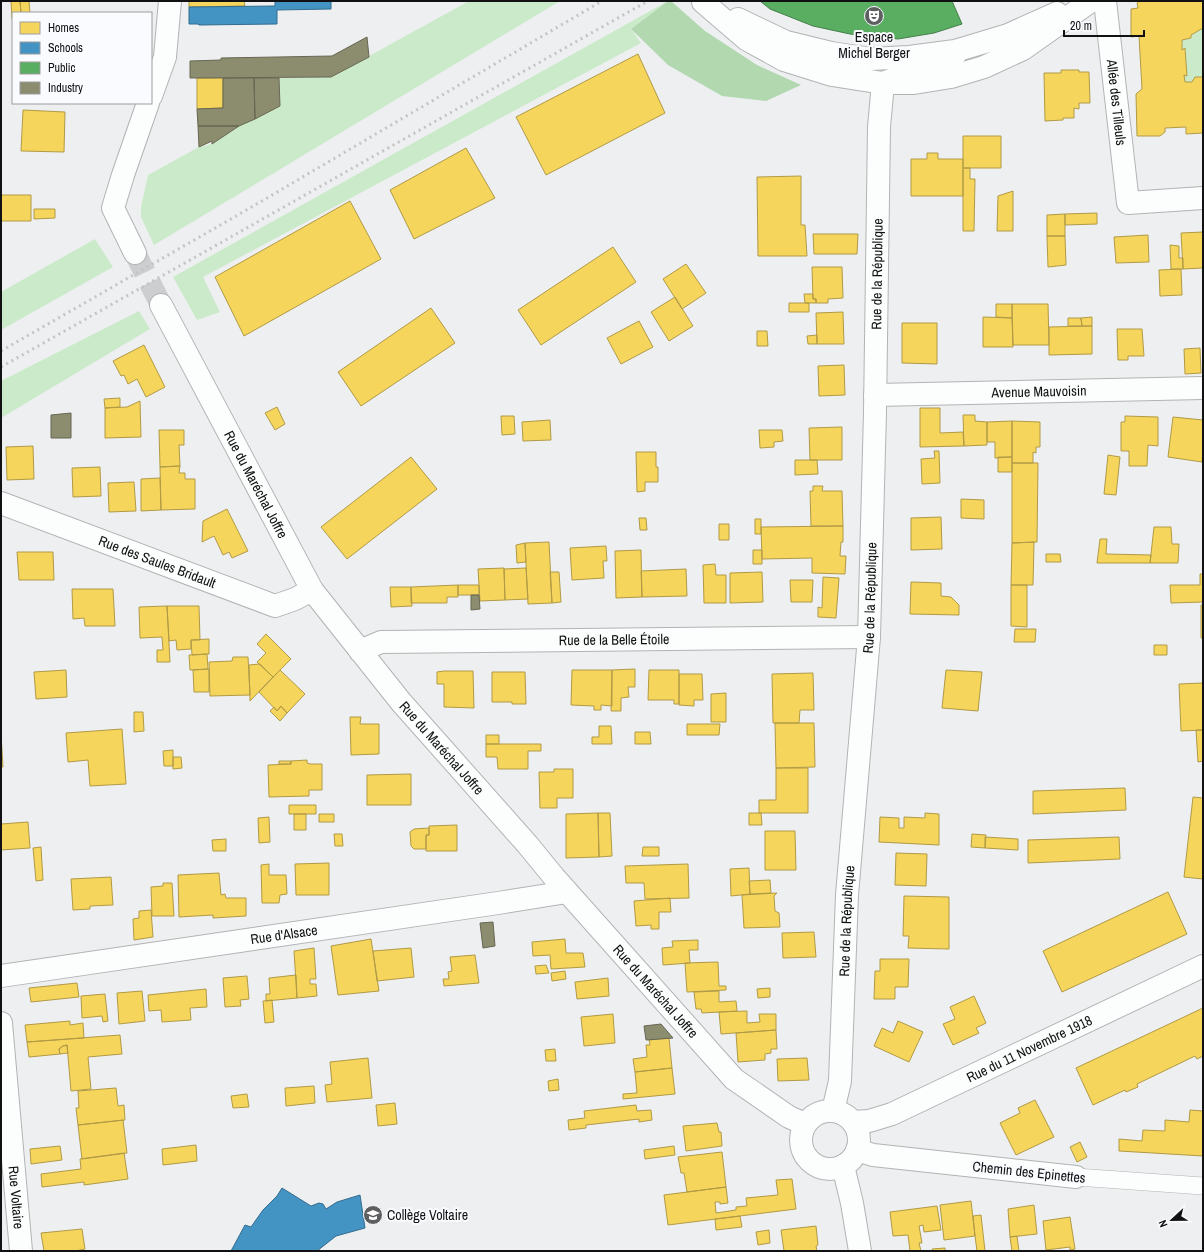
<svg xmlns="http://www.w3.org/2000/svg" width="1204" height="1252" viewBox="0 0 1204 1252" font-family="'Archivo Narrow',sans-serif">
	<rect width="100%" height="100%" fill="#edeff1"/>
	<!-- green -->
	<path fill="#cbeac9" d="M469,1H560L154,245L141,217V207L148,175L199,147L212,144L239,126L280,106L279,78L331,77Z
		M668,1L631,29L641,43L203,277L220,312L197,320L173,277Z
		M1203,28V77H1195L1192,82H1185L1184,75H1187L1185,49L1182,50V40L1191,38V35Z
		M95,239L113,267L1,330V292Z
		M139,311L150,329L1,418V381Z"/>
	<!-- forest -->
	<path fill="#b2d8b0" d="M668,1H671L705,31L757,65L801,85L766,101L722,96L668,65L631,29Z"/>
	<!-- homes -->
	<path fill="#f6d55c" stroke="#b19a46" d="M11,1H20L21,13H13V19H12Z
		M20,1H29L30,13H21Z
		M189,1H244L245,6L189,7Z
		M1140,1H1203V28L1191,35V38L1182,40V50L1185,48L1187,76L1184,75L1185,82H1192L1195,77H1203V133L1186,134V127L1165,128V132L1160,136H1137L1136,94L1142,89L1139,36L1131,37V9L1138,8L1137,3Z
		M638,54L665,113L546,175L516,117Z
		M1061,70H1079V72H1089L1090,103H1079V109L1074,108V118H1063V120L1045,121L1044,73H1061Z
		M197,78H223V108L197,109Z
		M23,110L65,112L64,152L21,151Z
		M963,136H1001V168H963Z
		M466,148L495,198L414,239L390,190Z
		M927,153H938V159H963V196H911V159H927Z
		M963,168H970V179H975L974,231H963Z
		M801,176V225H805L807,256H758L757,177Z
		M1013,191V231H997L998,196Z
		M1,195H31V221H1Z
		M350,201L381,259L244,336L215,277Z
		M34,209H55V218L34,219Z
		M1097,213V224L1065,225V214Z
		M1065,214V236H1047V215Z
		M1203,232V268L1183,269L1181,233Z
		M813,234H858L857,254H814Z
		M1148,235L1149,262L1116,263L1114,237Z
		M1047,236H1065L1066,265L1048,267Z
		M1170,245L1179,246V258H1183V269H1171Z
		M613,247L636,282L541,345L518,310Z
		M686,264L706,293L682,309L663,279Z
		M812,267H842L843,298L828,299V303H816V299H813Z
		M1181,269L1182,295L1160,296L1159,270Z
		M804,294H813V299H816V303H805Z
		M675,297L693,326L669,341L651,312Z
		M789,303H809V312H789Z
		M996,304H1012V318L996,317Z
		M1012,304H1048L1049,345H1013Z
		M431,308L455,343L361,406L338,372Z
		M843,312L844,344H817L816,313Z
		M983,317L1012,318L1013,347H983Z
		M1092,317V326H1082L1081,318Z
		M1068,318H1081L1082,326H1068Z
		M639,321L653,347L621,364L607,338Z
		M902,323H937V364L902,363Z
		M1092,326V354L1049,355V327Z
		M1117,329H1142L1144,356H1128V360H1118Z
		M757,331H767L768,346H757Z
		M817,335V344H808L807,336Z
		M144,345L165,387L146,397L137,379L128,384L124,375L121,376L113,361Z
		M1200,348L1201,373L1185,374L1184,349Z
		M844,365L845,395L819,396L818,366Z
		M120,398V407L105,408L104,399Z
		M140,401L141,437L105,438V408L127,407Z
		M277,407L285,424L275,430L265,413Z
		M920,408H940V433L963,432L964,446L920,447Z
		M963,415H975V421L987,422V445L964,446Z
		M501,416H514L515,434L502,435Z
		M1125,416L1158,417V446L1148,445L1147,466H1129V451H1121V422H1125Z
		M1173,417L1203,420V451L1202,462L1168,457Z
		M550,420L551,440L523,441L522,422Z
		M1012,421L1040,422V447H1036V453L1033,452V463H1012Z
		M1012,421V457L995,458V442H987V422Z
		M842,427V460H810L809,428Z
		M159,430H184V445H179L180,466L160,467Z
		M759,430H782L783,441L774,442V447L760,448Z
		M33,446L34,479L7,480L6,447Z
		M934,451H939L940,483L922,484L921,459L935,458Z
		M636,452H656V467H658V482H645V491L637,492Z
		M1108,455L1120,457L1116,495L1104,494Z
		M411,457L437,489L347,559L321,527Z
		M998,457H1012V472H998Z
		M795,460H817L818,474L795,475Z
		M1012,463H1038L1037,542L1012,543Z
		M180,466L179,473H185V479H195V509L161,510L160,467Z
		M100,467L101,496L73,497L72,468Z
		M160,478L161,510L141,511V479Z
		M134,482L136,511L109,512L108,483Z
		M813,486H823L822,491H842L843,526H811L810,491H813Z
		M961,499L984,500V519L961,518Z
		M227,509L248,551L232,558L229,552L223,555L214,536L202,542L203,521Z
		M941,517L942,549L911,550V518Z
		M639,518H646L647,530H640Z
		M755,519H761V534H755Z
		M719,524H729V540H719Z
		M843,526V542H841L840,556H846L845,574L812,573V558L762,559L761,527Z
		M1154,527H1171L1172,544H1179L1178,563H1150Z
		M1100,539H1107L1106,554L1151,555L1150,563H1097Z
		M549,542L552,603L528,604L525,543Z
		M1034,542L1033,585H1011L1012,543Z
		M525,543L526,562L517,563L516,545Z
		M606,546L607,561H603L604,578L572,580L570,548Z
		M641,550L642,597L616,598L615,551Z
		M753,550H762V564H753Z
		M17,552H53L54,580H19Z
		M1046,554H1060L1061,562H1046Z
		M715,564L716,575H726V603H704L703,565Z
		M504,568L505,600L480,601L478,569Z
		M526,568L528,599L505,600L504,569Z
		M686,569L687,596L642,597L641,571Z
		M550,572H559L561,602L552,603Z
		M762,572L763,602L730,603V573Z
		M1200,574H1203V602L1171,603L1170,585H1200Z
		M823,577L839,578L836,618L818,617V607L822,608Z
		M790,580H813L812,602H791Z
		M911,582L941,583V596L951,597L959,605V615L910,614Z
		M458,585H479V595H458Z
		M458,585V597H447V603H411V587Z
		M1011,585H1027V627L1011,626Z
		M390,587H411L412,606L391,607Z
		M72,589H113L115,626H85L84,618L73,619Z
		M1201,605H1203V638H1201Z
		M167,606H199L200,640H191V649L177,650L176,640L169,641Z
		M167,606L170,662H157V650H163L162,637L140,638L139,607Z
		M1015,629H1036L1035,642H1014Z
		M266,634L291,659L273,677L257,662L266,653L257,644Z
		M209,639V654L192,655L191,640Z
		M1154,645H1167V655H1154Z
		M207,654L208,669L190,670L189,655Z
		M233,657H248L250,695L210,696L209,662L232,661Z
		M260,664L273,677L250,701L249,665Z
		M209,669V692H194L193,670Z
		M635,669V687H628L629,697L621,698V711H611L612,670Z
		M66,670L67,697L36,699L34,672Z
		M280,670L305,694L287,713L281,706L277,711L259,692Z
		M572,670H612V706L601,705V710H594V706L571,705Z
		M649,670H679V704H674V700H648Z
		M946,670L982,672L978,711L942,708Z
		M444,671H473L474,708L444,707V684H437V672Z
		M492,672H525L526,704H512V702H492Z
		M813,673L814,710H800L799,723H773L772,674Z
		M679,674H702L703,700H694V706L679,705Z
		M1203,683V730L1181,731L1179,684Z
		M726,693V722H711V694Z
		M281,706L287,713L280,721L270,711L274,707L277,711Z
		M134,712H143L144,731L134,732Z
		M350,717H361L360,724H379V754L351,755Z
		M775,723H814L815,767L776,768Z
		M687,724H720L719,735H687Z
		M599,726H611L612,744H592V737H599Z
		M122,729L126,784L90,786L88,760L68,762L66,733Z
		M1196,730H1203V761L1198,762Z
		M635,732H650L651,744H635Z
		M1,733L3,767H1Z
		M486,735H499V744H486Z
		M486,744H541V751H528V769H498L497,757H486Z
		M173,750V766H164L163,751Z
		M173,757H181L182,768L173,769Z
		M307,760V763L310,764H322V790H309V796L269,797L268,765L291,764V761Z
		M279,761H291V764H279Z
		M776,768H808V813H759V800H776Z
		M554,769H573V798H557V808H540L539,772H554Z
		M411,774V805H367V775Z
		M1125,788L1126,810L1033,814V791Z
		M1193,797L1203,798V879L1184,877Z
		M289,805H316V814H289Z
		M598,813H610L612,856L599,857Z
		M598,813L599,857L566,858V814Z
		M749,813H761L762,825H749Z
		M925,813L939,814V845L879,842L880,817L899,818V828H904V817L925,818Z
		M294,814H306V830H294Z
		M319,814H334V822H319Z
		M269,817L270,842L259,843L258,818Z
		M28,822L30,848L1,850V824Z
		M457,825V851H426V835H429V826Z
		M429,828V835H426V849H414L411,846L410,832L414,829Z
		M765,831H795L796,870H765Z
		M334,834H342L343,846H335Z
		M972,834L986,835L985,848L971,847Z
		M985,837L1018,839V850L985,848Z
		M1119,837L1120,859L1028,863V840Z
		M226,839V851H213L212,840Z
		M41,847L43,880L36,881L33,848Z
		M643,847H659V856H642Z
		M896,853L927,854L926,886L895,885Z
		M329,863V895H296L295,864Z
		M269,864V875H286L287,894L280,895L279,903H262L261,865Z
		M688,864L689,898L645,899L644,883H626L625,866Z
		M749,868L750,894L731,896L730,869Z
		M219,873L221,895L225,894L226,898H246V916L213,918V915L179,917L178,875Z
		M111,877L113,905L90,906V909L73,910L71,879Z
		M770,880L771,893L750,894L749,881Z
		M163,883H172L174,916H152L151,887L163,886Z
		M1168,892L1187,934L1062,992L1043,951Z
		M777,893L774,896L775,911L779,913L780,927L744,928L742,895Z
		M904,896L949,897V949L908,948L909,936H903Z
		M670,898L671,912H659V929H651V925L636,926L634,901Z
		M151,910L153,937L134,940L133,919L139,918V911Z
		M814,932L816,957L783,958L782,933Z
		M371,939L379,991L338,995L331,946Z
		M565,939L566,953H583L585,967L551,969L550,955L533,956L532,942Z
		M698,940V950H689L690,963L663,965L662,948L673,947L672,941Z
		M314,948L316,979H310V984H316L317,996L297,998L294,951Z
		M411,948L414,977L377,981L373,951Z
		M475,955L479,983L444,986L443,979H449L448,972L452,971L450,957Z
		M880,959H909L908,987H895V999H874L875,971H880Z
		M718,962L719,986H726V990L687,992L685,963Z
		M546,965L549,973L536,974L535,966Z
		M565,971L566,979L552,981L551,973Z
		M296,975L297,998L266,1001V994H270L269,978Z
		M247,976L249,999L240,1000L241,1006L225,1007L223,978Z
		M608,978L609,996L577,999L575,982Z
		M77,983L79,997L31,1002L29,988Z
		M770,988V997L758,998L757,989Z
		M206,989L207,1007L190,1008L191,1020L162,1022L161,1010L149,1011L148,995Z
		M142,991L145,1021L119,1024L117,993Z
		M719,991V1002L736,1001L737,1011L702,1013L701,1009H696L694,992Z
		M105,994L108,1021L103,1022L102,1016L82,1018L81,996Z
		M974,996L986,1023L976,1028L979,1033L953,1045L943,1024L955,1019L950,1007Z
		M272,1000L274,1022L265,1023L263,1001Z
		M1203,1008V1056L1197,1059L1195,1056L1137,1084L1138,1087L1126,1092L1125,1090L1093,1105L1076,1068Z
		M747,1011V1023L760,1022L759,1014H776V1030L721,1034L719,1012Z
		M613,1014L615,1043L584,1046L581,1017Z
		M70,1021V1025L83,1023L84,1038L27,1042L25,1025Z
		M898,1021L923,1032L909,1062L874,1046L882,1028L893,1033Z
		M776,1030L777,1049H771V1053L765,1054V1060L738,1062L736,1033Z
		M120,1035L122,1054L88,1057L91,1089L71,1091L67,1045L63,1046L59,1049L60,1054L29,1057L27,1042Z
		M669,1038L672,1068L635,1072L633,1059L647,1057L646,1045H650L649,1040Z
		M67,1045L68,1053L60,1054L59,1049L63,1046Z
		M555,1049L556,1061H546L545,1050Z
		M368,1058L372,1098L327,1102L325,1085L332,1084L330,1062Z
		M807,1058L809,1080L778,1081L777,1059Z
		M672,1068L675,1094L623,1099V1094L637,1093L635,1072Z
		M558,1079L559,1090L549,1091L548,1081Z
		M314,1086L315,1103L286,1106L285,1088Z
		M116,1088L118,1106L124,1105L125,1120L78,1125L76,1108H79L78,1091Z
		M247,1094L249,1107L233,1108L231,1096Z
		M1035,1100L1054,1137L1016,1155L1000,1123L1020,1113L1018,1108Z
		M395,1103L397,1124L378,1126L376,1105Z
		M636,1105L637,1111L651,1110L652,1120L639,1122V1119L586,1125V1128L569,1130L568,1120L585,1118L584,1111Z
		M1190,1110L1203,1111V1156L1119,1151V1139L1142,1141L1143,1130L1165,1131V1120L1189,1122Z
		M123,1120L127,1153L82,1159L78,1125Z
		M717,1123L719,1132H721L722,1146L686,1151L683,1126Z
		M1080,1142L1087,1157L1077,1162L1070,1147Z
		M196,1145L197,1161L163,1165L162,1149Z
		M60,1146L62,1160L31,1164L30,1149Z
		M674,1146L675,1155L645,1159L644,1150Z
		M722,1152L726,1187L687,1192L684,1173H681L678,1157Z
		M124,1153L128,1179L84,1185V1182L42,1187L41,1174L81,1169L80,1159Z
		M792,1179L796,1209L668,1225L664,1195L726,1187L728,1203L720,1204V1202H715L716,1213L736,1210V1207L747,1206L746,1198L778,1195L776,1180Z
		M971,1201L975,1236L944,1240L940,1205Z
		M1034,1205L1037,1234L1010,1237L1008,1209Z
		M937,1206L941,1230L924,1232L923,1225L919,1226L922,1243H919L921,1251H910L908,1235L893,1236L890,1212Z
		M981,1215L985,1251H977L975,1236L973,1216Z
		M740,1216L742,1227L716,1230L715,1219Z
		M1070,1217L1075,1249L1070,1250V1247L1046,1250L1043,1221Z
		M816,1226L818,1245L816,1246L817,1251H784L781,1230Z
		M82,1229L85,1249L75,1251H44L41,1233Z
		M769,1230L770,1243L758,1245L756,1232Z
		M1017,1236L1019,1251H1012L1010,1237Z
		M945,1248V1251H933L932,1249Z"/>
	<!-- schools -->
	<path fill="#4393c3" stroke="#346c8e" d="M275,1H331V9L277,10V24L199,25L198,24H189V7L275,6Z
		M282,1188L311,1206L319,1203L323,1204L326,1209L337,1202L360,1195L365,1228L336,1236L317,1251H231L245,1225L251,1227L263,1210L277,1196Z"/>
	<!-- public -->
	<path fill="#5aae61" stroke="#447f4a" d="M760,1H952L962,24L934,33L898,39L850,34L813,26L770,9Z"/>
	<!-- industry -->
	<path fill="#8c8c6e" stroke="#676753" d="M367,37L369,57L331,77L190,78V61L221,60V58L332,56Z
		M223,78H254L255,119L239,126H198L197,109L223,108Z
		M254,78H279L280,106L255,119Z
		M198,126H239L212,144V141L199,147Z
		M71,413V438H51V415Z
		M471,595H479L480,609L471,610Z
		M493,922L495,946L483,948L480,923Z
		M661,1024L673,1038L646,1040L644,1026Z"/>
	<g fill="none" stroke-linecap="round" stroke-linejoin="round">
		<!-- minor-tunnel -->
		<path stroke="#ccced0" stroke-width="22" stroke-dasharray="22 11" stroke-linecap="butt" d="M135,253L161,305"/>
		<defs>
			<path id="pedestrian" d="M1076,1177L1203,1186"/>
			<g id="minor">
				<path id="s1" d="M1105,1L1128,203L1203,198"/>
				<path d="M151,96L165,57L170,1"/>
				<path d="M135,253L113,208L123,175L148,103"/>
				<path id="s2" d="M161,305L312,590L401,702L527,844L554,877L734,1079L789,1117L805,1124"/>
				<path id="s3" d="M875,395L1203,388"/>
				<path id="s4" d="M1,503L275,606L295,599L312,590"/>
				<path id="s5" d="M360,651L381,642L869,637"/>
				<path id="s6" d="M1,976L498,903L567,892"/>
				<path id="s7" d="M1,1023L21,1251"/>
				<path id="s8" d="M833,1111L840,1081L847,895L869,637L875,412L879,127L883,83L955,55"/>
				<circle cx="830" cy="1140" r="29"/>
				<path id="s9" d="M853,1122L869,1121L892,1114L1203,966"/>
				<path d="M857,1150L873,1155L1076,1177"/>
				<path d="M843,1166L852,1203L860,1251"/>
			</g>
			<path id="secondary" d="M703,2L746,39L784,60L832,75L883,83H914L951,77L984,67L1023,49L1091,1
				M738,19L786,42L831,53L871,59L909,57L955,51L1008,35L1057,13"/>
		</defs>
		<!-- pedestrian casing -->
		<use href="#pedestrian" stroke="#b2b3b5" stroke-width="18"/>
		<!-- minor casing -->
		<use href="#minor" stroke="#b2b3b5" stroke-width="24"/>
		<!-- secondary casing -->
		<use href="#secondary" stroke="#b2b3b5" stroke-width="24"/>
		<!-- pedestrian -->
		<use href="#pedestrian" stroke="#fcfdfd" stroke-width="17"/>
		<!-- minor -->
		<use href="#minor" stroke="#fcfdfd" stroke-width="22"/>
		<!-- secondary -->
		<use href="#secondary" stroke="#fcfdfd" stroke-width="22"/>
		<!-- rail -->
		<path stroke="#c4c4c5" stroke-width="3" stroke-dasharray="2 4" stroke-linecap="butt" d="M1,351L250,208L602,1
			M1,367L648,1"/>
	</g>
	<!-- icons -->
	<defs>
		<symbol id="theatre-disc" viewBox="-11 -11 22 22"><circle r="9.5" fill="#5e5f61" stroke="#fafbfe"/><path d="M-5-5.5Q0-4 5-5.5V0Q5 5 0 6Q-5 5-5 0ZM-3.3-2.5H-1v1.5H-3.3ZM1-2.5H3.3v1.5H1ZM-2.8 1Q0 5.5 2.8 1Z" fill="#fff"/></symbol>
		<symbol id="school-disc" viewBox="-11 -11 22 22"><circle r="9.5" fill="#5e5f61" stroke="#fafbfe"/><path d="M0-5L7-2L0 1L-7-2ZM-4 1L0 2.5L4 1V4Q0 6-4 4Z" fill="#fff"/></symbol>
	</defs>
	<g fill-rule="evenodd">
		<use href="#theatre-disc" x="863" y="5" width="22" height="22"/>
		<use href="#school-disc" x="362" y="1204" width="22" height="22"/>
	</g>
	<g text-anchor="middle" stroke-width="4" stroke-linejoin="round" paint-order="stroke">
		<!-- poi labels -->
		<g font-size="14" fill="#111113" stroke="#fafbfe">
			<text x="874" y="42">Espace<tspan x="874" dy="16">Michel Berger</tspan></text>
			<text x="387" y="1220" text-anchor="start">Collège Voltaire</text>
		</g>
		<!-- street labels -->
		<g font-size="14" fill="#111113" stroke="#fafbfe">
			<text dy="5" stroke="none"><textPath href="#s1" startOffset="102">Allée des Tilleuls</textPath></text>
			<text dy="5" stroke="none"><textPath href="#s8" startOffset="839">Rue de la République</textPath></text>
			<text dy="5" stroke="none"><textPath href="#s3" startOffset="164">Avenue Mauvoisin</textPath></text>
			<text dy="5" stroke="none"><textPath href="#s2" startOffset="203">Rue du Maréchal Joffre</textPath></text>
			<text dy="5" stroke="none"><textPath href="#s4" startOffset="167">Rue des Saules Bridault</textPath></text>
			<text dy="5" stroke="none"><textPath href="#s8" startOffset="515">Rue de la République</textPath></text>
			<text dy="5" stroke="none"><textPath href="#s5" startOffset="256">Rue de la Belle Étoile</textPath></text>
			<text dy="5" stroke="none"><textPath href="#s2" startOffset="527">Rue du Maréchal Joffre</textPath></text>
			<text dy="5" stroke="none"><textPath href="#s8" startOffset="191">Rue de la République</textPath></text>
			<text dy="5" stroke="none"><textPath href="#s6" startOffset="286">Rue d'Alsace</textPath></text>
			<text dy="5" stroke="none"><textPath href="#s2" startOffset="851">Rue du Maréchal Joffre</textPath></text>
			<text dy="5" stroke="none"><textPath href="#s9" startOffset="192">Rue du 11 Novembre 1918</textPath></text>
			<text transform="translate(1029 1172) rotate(6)" y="5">Chemin des Epinettes</text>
			<text dy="5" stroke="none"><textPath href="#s7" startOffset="175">Rue Voltaire</textPath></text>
		</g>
	</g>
	<!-- border -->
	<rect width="1204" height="1252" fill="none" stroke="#111113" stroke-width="4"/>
	<!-- legend -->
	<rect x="12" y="12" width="140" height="92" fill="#fafbfe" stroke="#9d9da0"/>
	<rect x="20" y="22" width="20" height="12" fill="#f6d55c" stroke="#9d9da0"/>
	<text x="48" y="32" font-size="12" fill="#111113">Homes</text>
	<rect x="20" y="42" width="20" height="12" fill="#4393c3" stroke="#9d9da0"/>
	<text x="48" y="52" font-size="12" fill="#111113">Schools</text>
	<rect x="20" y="62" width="20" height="12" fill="#5aae61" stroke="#9d9da0"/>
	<text x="48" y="72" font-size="12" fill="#111113">Public</text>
	<rect x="20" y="82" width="20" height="12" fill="#8c8c6e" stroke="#9d9da0"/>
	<text x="48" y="92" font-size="12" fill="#111113">Industry</text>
	<!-- north arrow -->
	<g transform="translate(1172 1220) rotate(248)" stroke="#fafbfe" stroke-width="3" paint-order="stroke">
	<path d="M0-3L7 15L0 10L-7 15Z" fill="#111113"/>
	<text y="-6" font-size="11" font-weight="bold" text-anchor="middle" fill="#111113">N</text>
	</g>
	<!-- scale -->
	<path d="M1064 30v6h80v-6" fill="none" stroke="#111113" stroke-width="2"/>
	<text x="1070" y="30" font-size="12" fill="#111113" stroke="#fafbfe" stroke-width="3" paint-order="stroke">20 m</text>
</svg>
